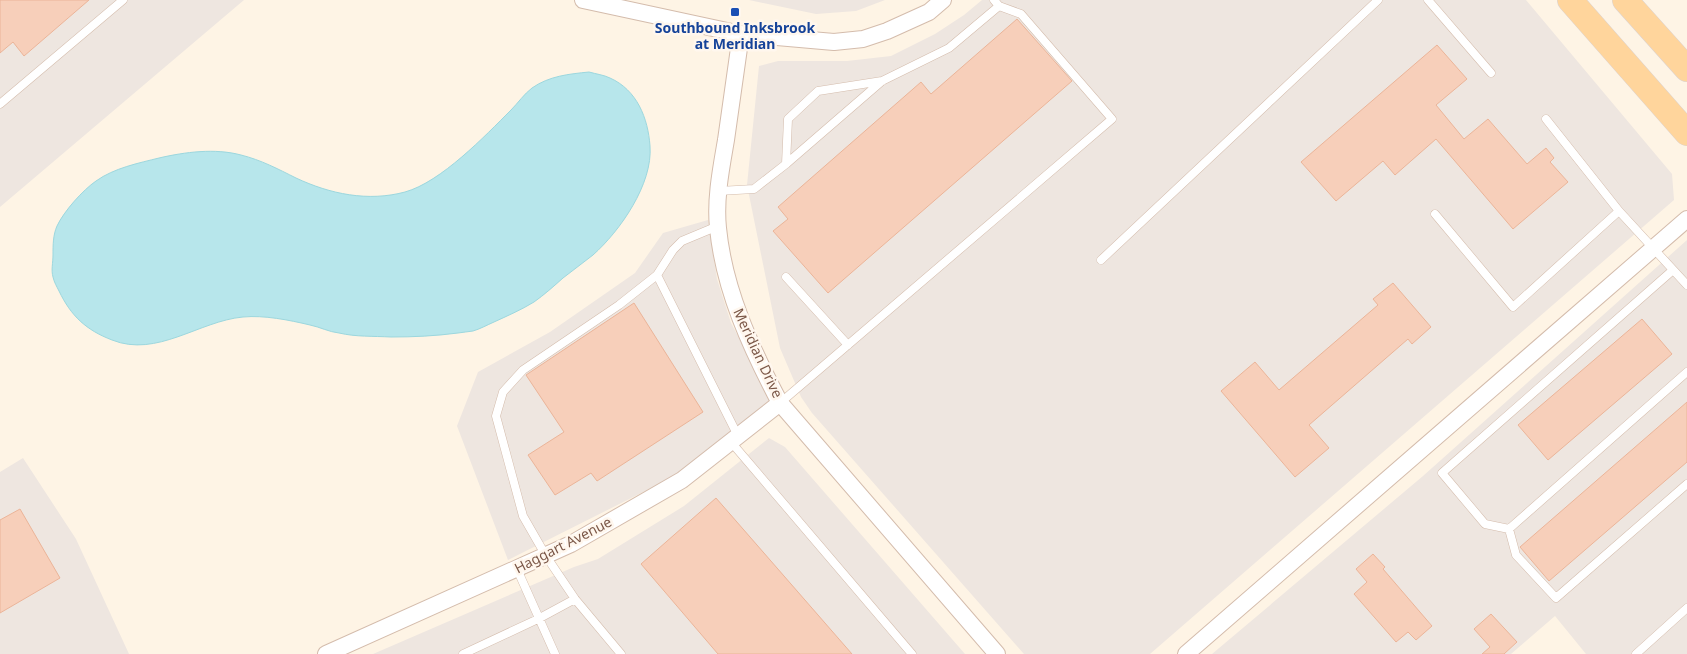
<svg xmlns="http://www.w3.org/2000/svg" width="1687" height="654" viewBox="0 0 1687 654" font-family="'Noto Sans',sans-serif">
	<rect width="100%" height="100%" fill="#fef4e5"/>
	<!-- industrial -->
	<path fill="#eee6e0" d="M0,0H244L0,207Z
		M749,0H885L856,11L816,14Z
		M982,0H1526L1672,174L1674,200L1150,654H1024L812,413L801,397L780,348L747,185L759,66L778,61H847L891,56L935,34L964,15Z
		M708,220L717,279L731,323L773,401L679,474L508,560L457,426L478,372L550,332L635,273L663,233Z
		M1687,240V654H1586L1555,616L1511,654H1212L1423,476Z
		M769,438L785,447L965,654H373L574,567L598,559L684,506Z
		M23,458L76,539L129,654H0V472Z"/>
	<!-- water -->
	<path fill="#b7e6eb" stroke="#9cd7de" d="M589,72C596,74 604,75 610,78C637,90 648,118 650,146C653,184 620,231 593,255C583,263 573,270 563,278C554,286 544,295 534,302C521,310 507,316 494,322C487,325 480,329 473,331C468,332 463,332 458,333C435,336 414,337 391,337C373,336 356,337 339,333C329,332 320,327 310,325C289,320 264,315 243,317C199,321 157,358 112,340C86,330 71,316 59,291C57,287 54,282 53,277C51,270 53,263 53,255C53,245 53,235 57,226C64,211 83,190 96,181C114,168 139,163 159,158C185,152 215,148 241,155C261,160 278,169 296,178C330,194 368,202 405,192C441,182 485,136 511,110C518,103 524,94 532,88C549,76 569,74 589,72Z"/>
	<!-- building -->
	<path fill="#f7cfba" stroke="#ebb498" d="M0,0H89L24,56L13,42L0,53Z
		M1017,19L1072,81L828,293L773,231L788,219L778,207L921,82L931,94Z
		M1437,45L1467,79L1436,105L1464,139L1488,119L1527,164L1546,148L1554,158L1550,162L1568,182L1513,229L1436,139L1395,175L1383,161L1336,201L1301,162Z
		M1393,283L1431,327L1412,344L1408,339L1309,425L1329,448L1295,477L1221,391L1255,362L1279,390L1378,305L1373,299Z
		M634,303L703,412L597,481L591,473L555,495L528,455L564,432L526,375Z
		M1642,319L1672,354L1548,460L1518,425Z
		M1687,402V462L1549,581L1520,547Z
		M716,498L852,654H718L641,564Z
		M20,509L60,578L0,613V520Z
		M1373,554L1385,567L1383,569L1432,626L1416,640L1408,632L1396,642L1354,594L1367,582L1356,569Z
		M1491,614L1517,642L1504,654H1482L1490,647L1474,629Z"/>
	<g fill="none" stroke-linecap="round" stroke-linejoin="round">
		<defs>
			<path id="lane" d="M1428,0L1491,73
				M0,104L123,0
				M1546,119L1619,211L1687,285
				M786,164L788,119L818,91L882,81
				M719,191L754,189L786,164L882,81L949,48L999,6L994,0
				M1435,214L1513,307L1619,211
				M718,226L682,241L673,250L657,275L738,436
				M1101,260L1378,0
				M1673,270L1442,473L1485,524L1509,529L1687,372
				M786,277L848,345
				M780,403L1112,119L1021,14L999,6
				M731,442L912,654
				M1509,529L1516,555L1556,598L1687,484
				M517,569L555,654
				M463,654L538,619L575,599
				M621,654L575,599L546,556L523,516L496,416L503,392L523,370L619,305L657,275
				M1636,654L1687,608"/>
			<path id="street" d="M583,0L741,34L834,42L863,39L887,31L929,12L943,0
				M741,34C736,70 731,105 726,140C721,169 715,199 718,228C724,290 751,348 780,403L997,654
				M326,654L571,544L682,480L780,403
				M1186,654L1687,219"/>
			<path id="primary" d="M1570,0L1687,133
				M1625,0L1687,69"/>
		</defs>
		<!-- lane casing -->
		<use href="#lane" stroke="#d4bcac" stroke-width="9"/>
		<!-- street casing -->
		<use href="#street" stroke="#d4bcac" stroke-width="18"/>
		<!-- primary casing -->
		<use href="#primary" stroke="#ddd3cf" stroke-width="26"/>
		<!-- lane -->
		<use href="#lane" stroke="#fff" stroke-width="8"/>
		<!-- street -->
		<use href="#street" stroke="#fff" stroke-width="16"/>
		<!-- primary -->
		<use href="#primary" stroke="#ffd59c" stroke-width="25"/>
	</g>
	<!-- markers -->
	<rect fill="#1a4fb4" stroke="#fff7ee" stroke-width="2" x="730" y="7" width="10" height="10" rx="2.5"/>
	<g text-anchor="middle" stroke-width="5" stroke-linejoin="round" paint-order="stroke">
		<!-- transit labels -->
		<g font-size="14" font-weight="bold" fill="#164399" stroke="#fff7ee">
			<text x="735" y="33">Southbound Inksbrook<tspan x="735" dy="16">at Meridian</tspan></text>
		</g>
		<!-- street labels -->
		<g font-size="14" fill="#7b5747" stroke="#fff7ee">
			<text transform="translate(758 353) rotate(65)" y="5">Meridian Drive</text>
			<text transform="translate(563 545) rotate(-27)" y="5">Haggart Avenue</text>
		</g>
	</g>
</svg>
